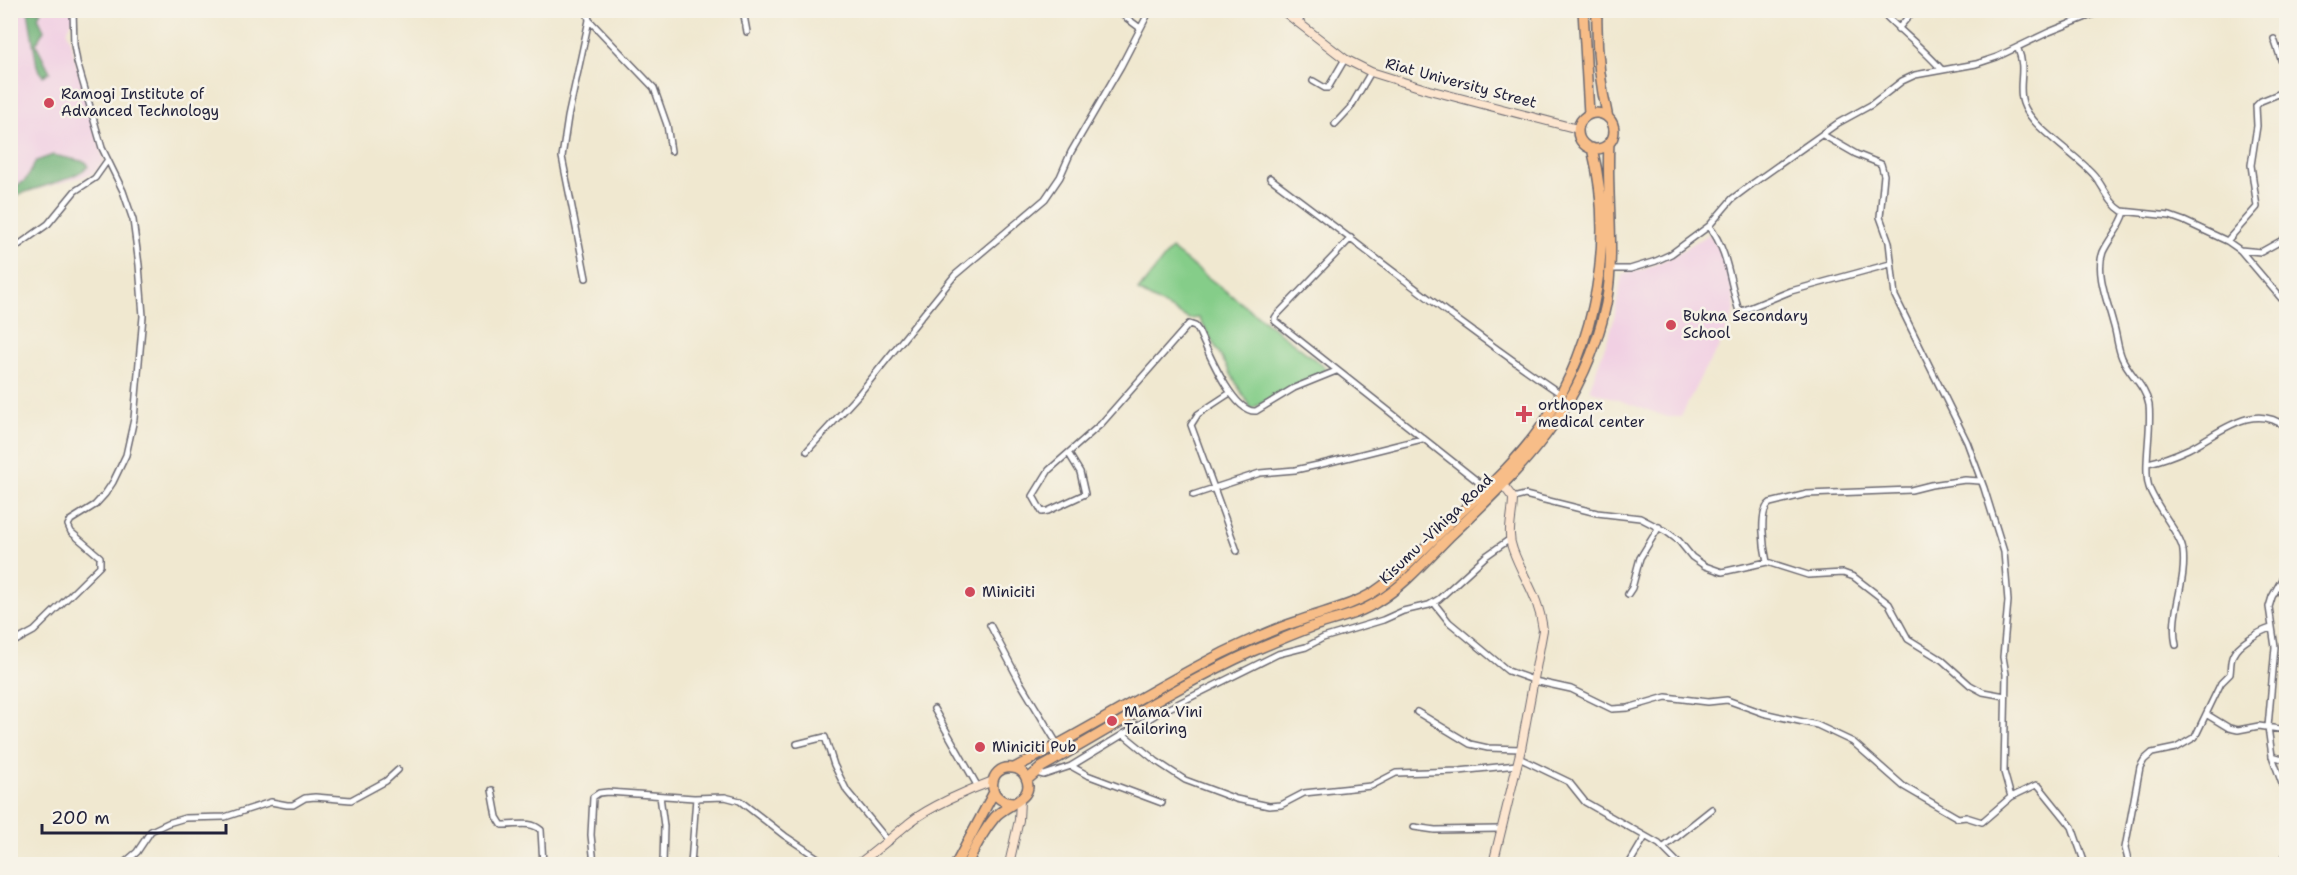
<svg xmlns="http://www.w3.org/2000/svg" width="2297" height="875" viewBox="0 0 2297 875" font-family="'Shantell Sans',sans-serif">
	<rect width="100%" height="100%" fill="#f7f3e8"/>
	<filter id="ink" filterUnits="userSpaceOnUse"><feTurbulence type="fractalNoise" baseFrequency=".0167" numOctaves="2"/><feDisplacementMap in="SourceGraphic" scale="12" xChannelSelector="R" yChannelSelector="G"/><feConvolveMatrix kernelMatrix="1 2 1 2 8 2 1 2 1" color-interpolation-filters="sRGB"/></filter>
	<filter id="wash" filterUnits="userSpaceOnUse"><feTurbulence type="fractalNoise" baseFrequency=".008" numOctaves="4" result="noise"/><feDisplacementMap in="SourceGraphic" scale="24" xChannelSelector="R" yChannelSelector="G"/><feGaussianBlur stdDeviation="1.35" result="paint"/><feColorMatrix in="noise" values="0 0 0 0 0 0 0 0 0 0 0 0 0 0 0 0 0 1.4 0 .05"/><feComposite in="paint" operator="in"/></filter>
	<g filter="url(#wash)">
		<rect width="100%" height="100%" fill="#f0e8d0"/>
		<!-- built -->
		<path fill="#f1d0e3" d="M11,11H77L67,31L104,161L93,174L11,197Z
			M1709,234L1720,250L1729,270L1735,310L1719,347L1703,372L1681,417H1668L1589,390L1613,324L1622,274L1645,269L1671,257Z"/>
		<!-- green -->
		<path fill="#85cd89" stroke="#547862" stroke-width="1.5" d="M1171,249L1327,369L1251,409L1199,318L1189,319L1138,291Z"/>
		<!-- forest -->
		<path fill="#6cb075" stroke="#476958" stroke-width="1.5" d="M28,11H41L38,17L44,30L36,44L50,72L43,76L37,66Z
			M53,155L86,162L88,167C65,184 36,186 11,198V183L15,186C30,181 29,172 36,161Z"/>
	</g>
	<g filter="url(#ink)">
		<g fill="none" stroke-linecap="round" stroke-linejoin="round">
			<defs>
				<path id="street" d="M743,10L747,32
					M1116,10L1140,28
					M1880,10C1900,31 1923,48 1942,70
					M589,20L654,88L667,125L671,151
					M1298,23L1306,10
					M1898,29L1914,10
					M2274,39L2286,74
					M2018,49C2027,70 2017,85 2023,103C2031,128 2076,154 2094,175C2104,187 2109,203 2122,211L2170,216L2184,221L2227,241L2240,250L2286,304
					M1313,81L1325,88H1328L1345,59
					M1335,124L1350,108L1371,72
					M1823,135L1856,154L1881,164L1884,175L1880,217L1889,242L1895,296L1967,442L1984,488L2004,552L2008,601L2003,657L2006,674L2004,772L2011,797
					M1270,178C1367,250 1461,326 1561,394
					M2125,212C2121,227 2110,237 2103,252C2095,272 2108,303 2113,323C2117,335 2117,346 2122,358C2130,375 2146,387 2149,405C2152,429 2143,468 2149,487C2155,506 2182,536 2183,551C2187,583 2169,613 2176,645
					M1709,226C1728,251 1729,279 1738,308L1742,311L1791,291L1890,264
					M1351,238L1277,315L1275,318V321L1486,488
					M2227,241L2257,207L2251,165L2257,126L2256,106L2261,101L2286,91
					M2240,250L2261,252L2286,238
					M10,251L48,224L75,191L95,178L107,161
					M1611,269H1630L1656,261L1671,254L1709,226L1732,199L1752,184L1838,123L1871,105L1902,81L1915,75L1976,64L1997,57L2049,32L2104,10
					M586,278L562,157L568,117L589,20L587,10
					M1230,393L1198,414L1191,425L1237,551
					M807,451L859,394L955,275L1045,199L1060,177L1071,152L1121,66L1150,10
					M1069,454L1080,472L1085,494L1048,511L1042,512L1033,496L1049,470L1101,424L1189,324L1195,326L1198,330C1207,349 1233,414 1256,411L1294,388L1336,371
					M2148,463C2162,460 2175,455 2188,449C2219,434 2252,401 2286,427
					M1193,495L1260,473L1295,470L1318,465L1422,439
					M1513,498L1525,495L1597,513L1640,518L1667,532L1679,541L1692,557L1705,566L1722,572L1767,562L1808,575L1843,573L1854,577L1889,604L1908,639L1942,660L1970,685L1983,692L2005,696
					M1767,562C1764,549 1758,511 1770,503L1807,494L1911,490L1931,485L1965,480L1980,481
					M2286,572L2272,597L2269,607L2275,647L2268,727L2272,756L2286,795
					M1628,594L1632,588L1640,558L1659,527
					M1434,603L1449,622L1508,671L1539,682L1571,689L1612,709L1628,708L1666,697L1708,702L1727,700L1763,713L1817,725L1853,742L1903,786L1958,818L1966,817L1982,822L2011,797L2036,785L2039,786L2072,827L2085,864
					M990,625L1020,682L1058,745
					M10,644L34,631L100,566V557L71,532L68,525L71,520L95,505L105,494L113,482L126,455L134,419L143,316L139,265L133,220L123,191L102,148L77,62L74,45L73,10
					M934,709L978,787
					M1417,712L1470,744L1488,748L1521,749
					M2206,714L2229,728L2238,730L2259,726L2286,730
					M1123,734L1156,761L1185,780L1236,799L1269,806L1281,805L1304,793L1371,786L1396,773L1459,771L1517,765
					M797,744L825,737L834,765L847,791L889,842
					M2272,756L2286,760
					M1519,758L1569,782L1585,802L1659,844L1679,864
					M1071,766L1087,775L1162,803
					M1036,773L1044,775L1071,766L1155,715L1278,654L1306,647L1323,638L1383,620L1403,611L1429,605L1439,599L1486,556L1510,539
					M492,790L497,817L502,825C516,826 530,820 541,830L543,864
					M660,796L664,826L663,864
					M1414,827L1435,830L1500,829
					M1663,848L1712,809
					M123,864L137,852L151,831L168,823L185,818L225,817L271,802L287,805H293L305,798L315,797L351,800L386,781L398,770
					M594,864L591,835L593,797L599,793L608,792L694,798L725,797L740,801L785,836L827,864
					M691,864L696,798
					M1629,864L1645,837
					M2129,864L2125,848L2140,767L2144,760L2152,753L2176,748L2195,737L2221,683L2230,674C2231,667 2230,661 2233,655C2238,644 2260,631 2271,628
					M2281,864L2286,854"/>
				<path id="secondary" d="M1282,10L1345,59L1371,72L1429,90L1578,129
					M858,864C876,851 892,837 909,823C929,807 968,790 993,781
					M1009,864L1019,820L1020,800
					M1493,864L1521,749L1543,630C1539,596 1524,580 1513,550C1506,533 1513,516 1513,498L1503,485"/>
				<path id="highway" d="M1583,10L1589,114
					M1597,10C1596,46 1600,84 1608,118
					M1578 131a18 18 0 1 1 36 0a18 18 0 1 1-36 0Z
					M1014,768C1085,732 1152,689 1223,653C1246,642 1271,630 1296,622C1322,612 1350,607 1374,592C1403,573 1428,544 1453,520C1485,490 1521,458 1545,421C1597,342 1615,240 1592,148
					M1027,780L1042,767C1112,728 1180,684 1253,651C1274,642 1296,633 1317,625C1338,618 1359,614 1377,602C1404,586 1427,559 1449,537C1522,468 1585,407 1606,304C1616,250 1606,197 1609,143
					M956,864L994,792
					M967,864C974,849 984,830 995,817C1006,804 1036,799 1026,778C1024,772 1018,768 1012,768C988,765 984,802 1013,803"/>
			</defs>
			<!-- street casing -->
			<use href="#street" stroke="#6a676f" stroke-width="8"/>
			<!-- secondary casing -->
			<use href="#secondary" stroke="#6a676f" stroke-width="10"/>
			<!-- highway casing -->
			<use href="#highway" stroke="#6a676f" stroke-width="12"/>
			<!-- street -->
			<use href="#street" stroke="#fff" stroke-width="5"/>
			<!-- secondary -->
			<use href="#secondary" stroke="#fce5cf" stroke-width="8"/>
			<!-- highway -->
			<use href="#highway" stroke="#f7bd88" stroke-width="9"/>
		</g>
	</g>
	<!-- markers -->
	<g fill="#d1495b" stroke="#f7f3e8" stroke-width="2">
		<circle cx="49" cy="103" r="6"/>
		<circle cx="1671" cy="325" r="6"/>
		<path d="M1521 405h6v6h6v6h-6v6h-6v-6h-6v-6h6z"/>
		<circle cx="970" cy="592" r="6"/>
		<circle cx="1112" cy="721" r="6"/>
		<circle cx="980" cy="747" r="6"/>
	</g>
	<g text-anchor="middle" stroke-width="5" stroke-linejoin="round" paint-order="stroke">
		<!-- street labels -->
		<g font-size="15" fill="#22223b" stroke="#f7f3e8">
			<text transform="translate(1461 83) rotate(15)" y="5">Riat University Street</text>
			<text transform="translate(1436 529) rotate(-44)" y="5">Kisumu -Vihiga Road</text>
		</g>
		<!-- poi labels -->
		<g font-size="15" fill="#22223b" stroke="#f7f3e8" text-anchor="start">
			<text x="61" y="99">Ramogi Institute of<tspan x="61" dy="17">Advanced Technology</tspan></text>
			<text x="1683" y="321">Bukna Secondary<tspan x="1683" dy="17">School</tspan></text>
			<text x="1538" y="410">orthopex<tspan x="1538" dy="17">medical center</tspan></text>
			<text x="982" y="597">Miniciti</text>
			<text x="1124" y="717">Mama Vini<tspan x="1124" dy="17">Tailoring</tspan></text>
			<text x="992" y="752">Miniciti Pub</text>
		</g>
	</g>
	<!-- margin -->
	<rect width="2297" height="875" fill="none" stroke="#f7f3e8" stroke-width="36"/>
	<!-- scale -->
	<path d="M42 824v9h184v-9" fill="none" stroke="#22223b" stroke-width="3"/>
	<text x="51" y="824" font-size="18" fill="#22223b" stroke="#f7f3e8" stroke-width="4.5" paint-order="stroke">200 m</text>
</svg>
